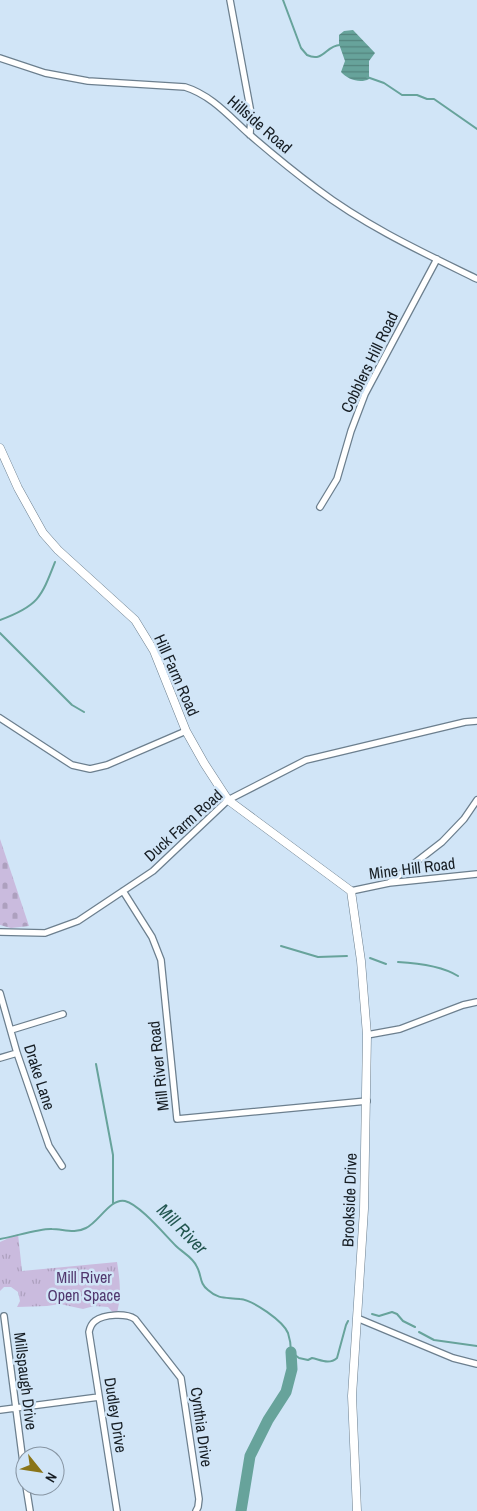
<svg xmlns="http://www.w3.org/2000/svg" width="477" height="1511" viewBox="0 0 477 1511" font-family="'Archivo Narrow',sans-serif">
	<defs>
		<pattern id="cemetery-stones" width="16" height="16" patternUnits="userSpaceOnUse" patternTransform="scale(1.25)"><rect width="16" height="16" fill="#cabbde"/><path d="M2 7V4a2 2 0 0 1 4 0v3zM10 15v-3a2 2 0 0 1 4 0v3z" fill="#ada0be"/></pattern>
		<pattern id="park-tufts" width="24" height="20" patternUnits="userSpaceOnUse" patternTransform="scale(1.25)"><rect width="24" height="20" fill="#cabbde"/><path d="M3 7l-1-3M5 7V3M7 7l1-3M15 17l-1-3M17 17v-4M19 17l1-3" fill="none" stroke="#ada0be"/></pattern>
		<pattern id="water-rules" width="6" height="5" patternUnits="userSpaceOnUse" patternTransform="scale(1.25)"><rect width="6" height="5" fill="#67a39b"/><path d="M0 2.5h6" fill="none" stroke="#54847e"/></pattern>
	</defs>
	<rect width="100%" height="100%" fill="#d1e5f7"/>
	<!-- cemetery -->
	<path fill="url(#cemetery-stones)" d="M0,839L29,926L11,928L0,925Z"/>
	<!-- park -->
	<path fill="url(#park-tufts)" d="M18,1234L22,1271L117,1262C120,1281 122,1298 116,1316L108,1307L94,1306L83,1309L60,1304L47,1306L17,1307L20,1301L18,1292L11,1287H4L0,1291V1242Z"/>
	<!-- water -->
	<path fill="url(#water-rules)" d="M353,30L375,53L369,61V79C360,84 347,79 341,72L345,61L339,44V35L344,31Z"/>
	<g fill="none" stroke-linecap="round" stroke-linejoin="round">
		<!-- stream -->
		<path stroke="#67a39b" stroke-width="2" d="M283,0L301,48L307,55C324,63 326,45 340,45
			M367,77L384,83L402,95H417L427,99H434L477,129
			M0,620C38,606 41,598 55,562
			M0,633L72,705L84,712
			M281,946L318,957L347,956
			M370,958L386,964
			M398,962C416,963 442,966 458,976
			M96,1064L113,1155V1203
			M0,1239C13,1237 41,1228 52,1229C63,1229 75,1234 86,1228C99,1222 110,1198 125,1201C139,1204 165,1235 176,1246C183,1253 193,1257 197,1267C202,1276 199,1283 208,1290C219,1300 226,1297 240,1299C253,1300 283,1321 288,1333C290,1339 291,1346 291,1352L299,1358L308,1360L312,1358C321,1360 329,1365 337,1358L346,1325L348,1321
			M372,1314L379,1316L392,1312L397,1314L403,1321L415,1327
			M419,1332L434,1340L477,1346"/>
		<!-- river -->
		<path stroke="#67a39b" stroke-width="11" d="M241,1511L250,1456L268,1420L286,1392L292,1369L291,1352"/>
		<defs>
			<path id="minor" d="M230,0L251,113L250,135
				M0,58L45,73L88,81L185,87C211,95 229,116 249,134C271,153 294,172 317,189C366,226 422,252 477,279
				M320,507L337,479L351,431L365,394L437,259
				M0,718L72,765L90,769L107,765L186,731
				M389,883L442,842L464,819L477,800
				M123,891L152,937L161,960L177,1119L367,1101
				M351,891L389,883L477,874
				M0,932L45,933L78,921L153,871L228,800L306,760L465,722L477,721
				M0,993L17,1053L49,1146L62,1166
				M11,1030L63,1014
				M367,1035L400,1029L463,1005L477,1002
				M0,1058L17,1053
				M4,1316L25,1478
				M357,1318L453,1358L477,1364
				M0,1410L99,1397
				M26,1486L30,1511
				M117,1511L89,1332C90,1327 91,1324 95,1321C104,1314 126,1313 135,1319L181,1378L199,1499L198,1507L196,1511"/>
			<path id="secondary" d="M0,448L18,488L43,533L58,550L135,620L154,651L186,731L204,763L228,800L351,891L361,961L367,1035L364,1209L352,1396L357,1511"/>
		</defs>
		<!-- minor casing -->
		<use href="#minor" stroke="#6c7f8e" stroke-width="8"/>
		<!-- secondary casing -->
		<use href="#secondary" stroke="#6c7f8e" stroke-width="9"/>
		<!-- minor -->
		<use href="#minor" stroke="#fff" stroke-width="5.5"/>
		<!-- secondary -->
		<use href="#secondary" stroke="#fff" stroke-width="8"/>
	</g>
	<g text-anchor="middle" stroke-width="5" stroke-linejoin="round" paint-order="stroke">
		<!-- street labels -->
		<g font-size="16" fill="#171e24" stroke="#d1e5f7">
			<text transform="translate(260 124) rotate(41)" y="6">Hillside Road</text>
			<text transform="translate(369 362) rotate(-64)" y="6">Cobblers Hill Road</text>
			<text transform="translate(177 675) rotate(66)" y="6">Hill Farm Road</text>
			<text transform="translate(183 825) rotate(-42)" y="6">Duck Farm Road</text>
			<text transform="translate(412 868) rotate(-7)" y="6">Mine Hill Road</text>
			<text transform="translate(158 1066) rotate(-96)" y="6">Mill River Road</text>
			<text transform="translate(40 1077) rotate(72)" y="6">Drake Lane</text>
			<text transform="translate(349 1200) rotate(-88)" y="6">Brookside Drive</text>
			<text transform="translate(26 1381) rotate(83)" y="6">Millspaugh Drive</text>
			<text transform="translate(116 1415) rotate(81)" y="6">Dudley Drive</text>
			<text transform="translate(202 1427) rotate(82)" y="6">Cynthia Drive</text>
		</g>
		<!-- park labels -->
		<g font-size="16" fill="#51376e" stroke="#d1e5f7">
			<text x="84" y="1283">Mill River<tspan x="84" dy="18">Open Space</tspan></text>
		</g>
		<!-- water labels -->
		<g font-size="18" font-style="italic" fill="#225650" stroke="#d1e5f7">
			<text transform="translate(182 1229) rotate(45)" y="6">Mill River</text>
		</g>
	</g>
	<!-- north arrow -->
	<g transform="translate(40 1471) rotate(120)"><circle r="24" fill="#d1e5f7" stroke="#8795a3"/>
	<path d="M0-4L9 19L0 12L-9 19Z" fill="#8a7519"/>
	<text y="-8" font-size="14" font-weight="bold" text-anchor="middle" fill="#171e24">N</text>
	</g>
</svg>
